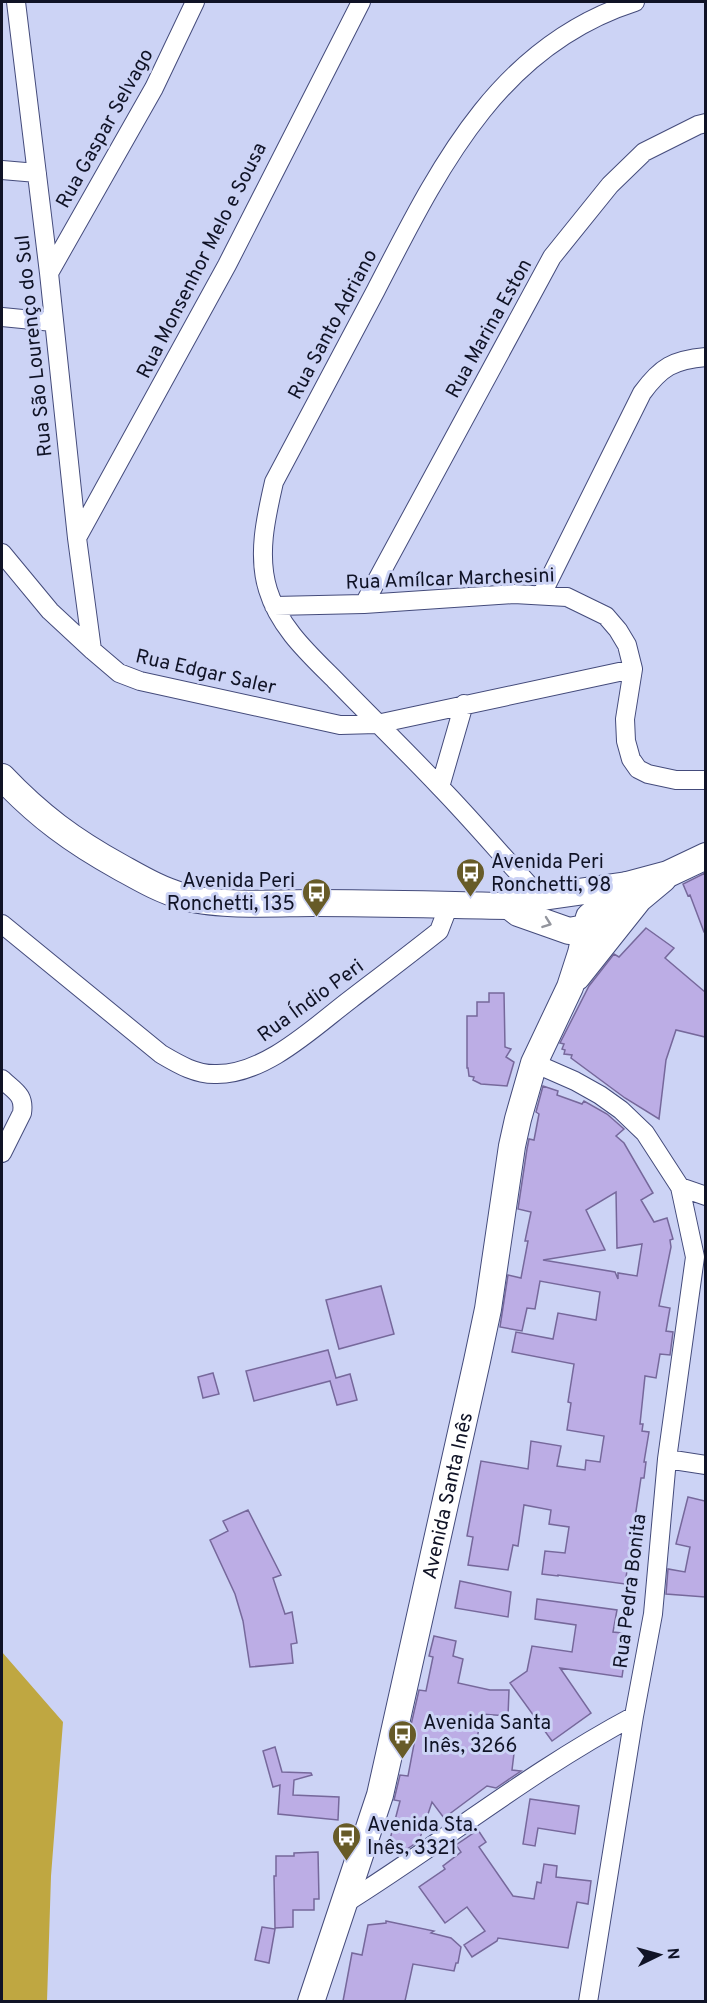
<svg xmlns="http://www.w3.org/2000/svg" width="707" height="2003" viewBox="0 0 707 2003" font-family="Overpass,sans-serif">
	<rect width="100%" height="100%" fill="#ccd3f5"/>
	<!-- forest -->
	<path fill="#bfa741" d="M2,1652L63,1722L51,1876L47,2001H2Z"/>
	<!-- building -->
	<path fill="#bcade5" stroke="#76689b" stroke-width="1.5" fill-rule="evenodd" d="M705,873V932H704L690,895L688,896L683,884Z
		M646,928L674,948L665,958L705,992V1037L676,1030L666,1060L659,1119L625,1098L571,1058L572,1055L564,1054L565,1050L562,1049L564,1044L560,1043L589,986L614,954L619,957Z
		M489,993H504L505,1047L511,1049L506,1057L514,1062L507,1086L481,1084L473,1080L474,1077L469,1076L468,1068H467V1016H477V1002H489Z
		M543,1086L558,1091L557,1095L582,1104L584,1101L607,1114L624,1129L616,1136L624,1143L653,1193L641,1200L654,1222L667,1218L673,1239L670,1240L671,1247L659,1306L670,1308L666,1331L673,1332L670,1355L660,1354L656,1378L645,1376L640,1424H643L642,1431L649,1432L644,1462H646L644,1478H641L625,1584L558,1575V1576L542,1574L545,1551L565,1553L569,1527L549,1524L551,1510L524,1505L518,1546L513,1545L508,1570L468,1565L473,1537L467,1536L481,1461L528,1469L531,1441L561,1446L557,1466L585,1470L586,1460L600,1462L604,1436L567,1430L571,1403L568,1402L574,1364L512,1352L516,1332L553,1339L558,1313L596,1320L600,1292L540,1281L535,1309L527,1308L522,1331L500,1327L508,1275L521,1278L528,1241H525L531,1212L518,1209L527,1149L529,1139L534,1140L539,1114L536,1112ZM616,1192L617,1248L642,1244L637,1276L618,1273V1279L615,1272L543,1260L605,1250L586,1210Z
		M381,1286L394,1334L339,1349L326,1300Z
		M328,1350L336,1378L350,1374L357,1400L337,1405L330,1381L254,1401L246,1371Z
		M213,1373L219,1394L203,1398L198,1377Z
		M688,1497L705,1501V1597L666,1594L668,1569L685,1572L690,1547L676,1544Z
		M248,1510L281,1575L273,1578L285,1614L292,1612L297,1643L291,1644L293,1663L250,1667L243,1621L235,1594L210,1540L228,1531L223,1521Z
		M460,1581L511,1592L508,1617L455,1608Z
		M537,1599L617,1610L613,1632L622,1633L620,1649H626L622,1677L560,1668L591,1713L552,1741L510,1683L527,1671L532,1646L572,1652L576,1625L535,1619Z
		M434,1636L456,1641L453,1656L463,1659L458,1683L490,1690H509L508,1716L481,1714L477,1740L515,1745L512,1770L521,1771L496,1788L487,1786L444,1818L432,1802L419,1841L404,1851L388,1847L400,1801L394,1800L400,1775L408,1776L415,1739L408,1738L419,1690L426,1691L433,1657L429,1656Z
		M275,1747L282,1772L311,1773L312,1775L294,1780L293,1795L339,1797L338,1820L278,1814L280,1785L273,1787L263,1751Z
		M530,1799L579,1806L575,1834L538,1828L535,1846L523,1844Z
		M478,1830L486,1842L479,1847L513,1896L534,1899L537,1882L541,1883L544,1864L557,1866L556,1877L591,1881L588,1904L577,1902L568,1948L498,1938L497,1941L472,1957L464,1945L485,1931L467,1907L445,1923L419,1887L445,1869L443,1866L461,1852L456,1845Z
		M318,1852L319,1899H314V1910H293V1927L275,1928L274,1876H276V1856H294V1853Z
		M386,1921L434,1931L431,1933L451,1938L461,1947L458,1963H456L454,1971L413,1964L405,2001H343L352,1953L362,1955L368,1925L386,1923Z
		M262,1927L275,1929L269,1963L255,1960Z"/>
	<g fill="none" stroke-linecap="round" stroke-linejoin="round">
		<defs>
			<path id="minor" d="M16,2L49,273L77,538L92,650
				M2,170L37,173
				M49,273L154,88L195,2
				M2,317L53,322
				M77,538L227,265L361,2
				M2,553L50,611L92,650L119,673L140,681L340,725L377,724L633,669
				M542,594L642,393C661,367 673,360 706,357
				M364,604L552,257L610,185L644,152L698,125L706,123
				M274,606L364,604L514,594L567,597L606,616L618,630L627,645L633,669L625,719L626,741L631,759L638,769L648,774L676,780H706
				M440,787L464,704
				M543,897L529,885C499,852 471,819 440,787C406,751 370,716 335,680C309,654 279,627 268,590C257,555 266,517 274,482C308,418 342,354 376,290C438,170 497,46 635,2
				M2,924L161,1054C178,1064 196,1075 217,1074C266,1074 314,1027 351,999C381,976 410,954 439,931L449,905
				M534,1063L575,1081L600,1095L621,1110L645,1133L680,1187L695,1257L667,1459L653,1614L634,1716L588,2002
				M2,1079C14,1091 25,1094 22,1113L2,1153
				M680,1187L706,1196
				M667,1459L706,1465
				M344,1904C442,1843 532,1770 634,1716"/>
			<g id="secondary">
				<path d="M2,777C39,816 73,841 120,867C140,878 160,890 182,896C215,907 277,903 313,903C379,903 444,905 509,906L543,897L627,885"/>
				<path d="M509,906L518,913L569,931L601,925"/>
				<path d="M577,977L639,899L663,879"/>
				<path id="s1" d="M311,2002L380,1795L477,1361L488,1309L512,1146L518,1119L534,1063L570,987L581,953L589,917L627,885L668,874L706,856"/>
			</g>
		</defs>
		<!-- minor casing -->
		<use href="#minor" stroke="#444b7b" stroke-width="20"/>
		<!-- secondary casing -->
		<use href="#secondary" stroke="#444b7b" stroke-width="28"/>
		<!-- minor -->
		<use href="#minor" stroke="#fff" stroke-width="18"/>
		<!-- secondary -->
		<use href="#secondary" stroke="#fff" stroke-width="26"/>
	</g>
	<!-- one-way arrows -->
	<defs><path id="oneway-chevron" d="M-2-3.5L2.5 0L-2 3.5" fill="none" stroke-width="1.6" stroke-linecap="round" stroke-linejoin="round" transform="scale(1.5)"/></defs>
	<use stroke="#93959d" href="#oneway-chevron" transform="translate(547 923) rotate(20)"/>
	<!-- icons -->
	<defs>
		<symbol id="bus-pin" viewBox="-11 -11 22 30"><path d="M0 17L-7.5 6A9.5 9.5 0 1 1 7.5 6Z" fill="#675b28" stroke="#ccd3f5"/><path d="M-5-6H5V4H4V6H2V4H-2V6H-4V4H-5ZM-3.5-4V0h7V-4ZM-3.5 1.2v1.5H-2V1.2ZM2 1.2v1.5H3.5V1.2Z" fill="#fff"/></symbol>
	</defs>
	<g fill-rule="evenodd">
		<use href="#bus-pin" x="454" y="856" width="33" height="45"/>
		<use href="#bus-pin" x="300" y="876" width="33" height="45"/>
		<use href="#bus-pin" x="386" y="1718" width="33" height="45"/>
		<use href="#bus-pin" x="330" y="1820" width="33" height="45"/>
	</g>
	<g text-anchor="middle" stroke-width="6" stroke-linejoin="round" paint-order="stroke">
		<!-- street labels -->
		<g font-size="20" fill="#101326" stroke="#ccd3f5">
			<text transform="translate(104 128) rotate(-61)" y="7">Rua Gaspar Selvago</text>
			<text transform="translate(201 260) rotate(-63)" y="7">Rua Monsenhor Melo e Sousa</text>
			<text transform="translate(332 324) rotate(-62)" y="7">Rua Santo Adriano</text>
			<text transform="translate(488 328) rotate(-61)" y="7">Rua Marina Eston</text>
			<text transform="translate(33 346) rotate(-96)" y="7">Rua São Lourenço do Sul</text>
			<text transform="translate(450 578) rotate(-2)" y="7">Rua Amílcar Marchesini</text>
			<text transform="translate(206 671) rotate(13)" y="7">Rua Edgar Saler</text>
			<text transform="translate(310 1000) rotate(-36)" y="7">Rua Índio Peri</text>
			<text dy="7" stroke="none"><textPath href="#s1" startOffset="525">Avenida Santa Inês</textPath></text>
			<text transform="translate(629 1591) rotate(-83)" y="7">Rua Pedra Bonita</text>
		</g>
		<!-- poi labels -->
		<g font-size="20" fill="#101326" stroke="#ccd3f5" text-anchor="start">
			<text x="491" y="868">Avenida Peri<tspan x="491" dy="23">Ronchetti, 98</tspan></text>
			<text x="295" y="887" text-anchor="end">Avenida Peri<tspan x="295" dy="23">Ronchetti, 135</tspan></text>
			<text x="423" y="1729">Avenida Santa<tspan x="423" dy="23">Inês, 3266</tspan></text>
			<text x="367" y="1831">Avenida Sta.<tspan x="367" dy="23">Inês, 3321</tspan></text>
		</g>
	</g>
	<!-- border -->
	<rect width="707" height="2003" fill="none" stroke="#101326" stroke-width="6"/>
	<!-- north arrow -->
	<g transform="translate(659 1955) rotate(85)" stroke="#ccd3f5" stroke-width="4.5" paint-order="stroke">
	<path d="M0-4.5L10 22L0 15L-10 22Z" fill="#101326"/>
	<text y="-9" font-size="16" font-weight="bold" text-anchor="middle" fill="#101326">N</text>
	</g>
</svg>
